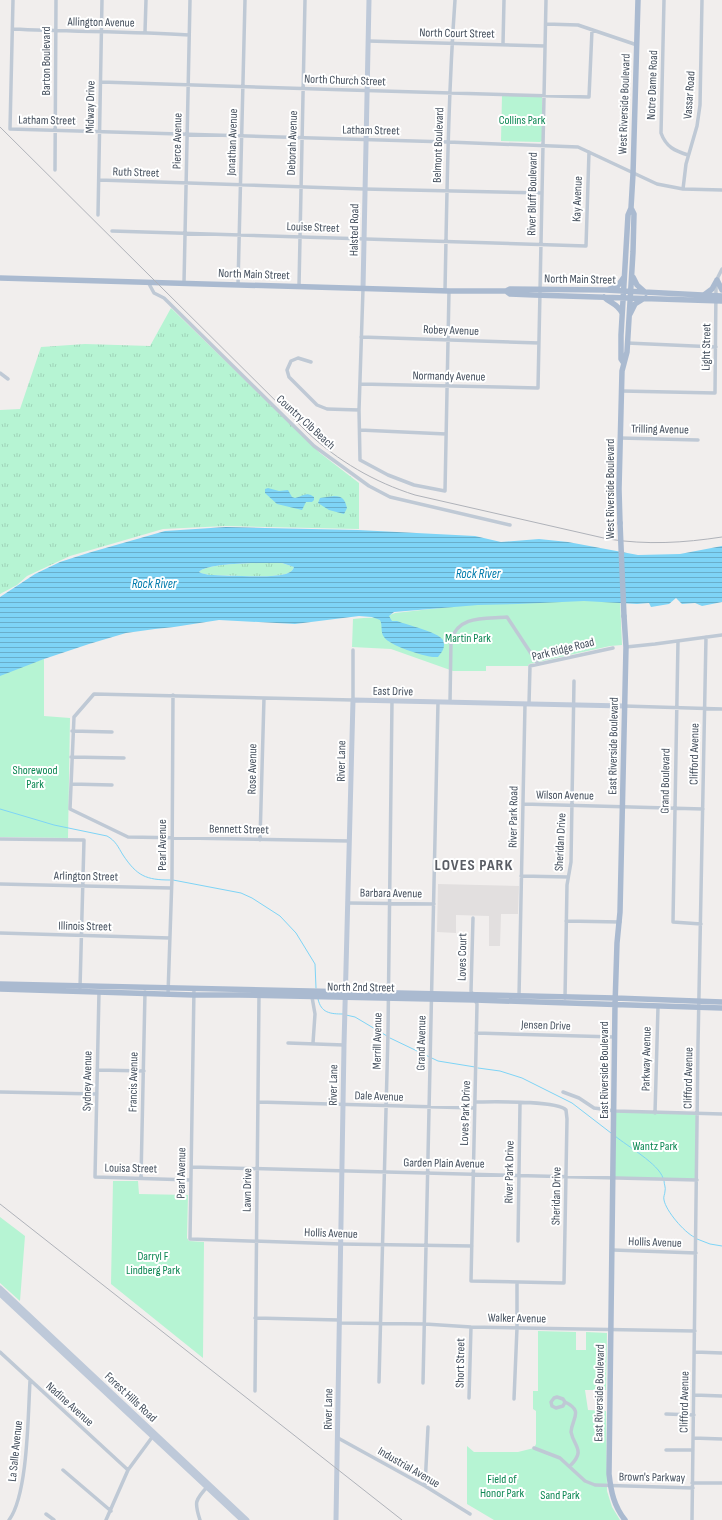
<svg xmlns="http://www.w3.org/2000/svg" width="722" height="1520" viewBox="0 0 722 1520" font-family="'Sofia Sans Condensed',sans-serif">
	<defs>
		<pattern id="grass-tufts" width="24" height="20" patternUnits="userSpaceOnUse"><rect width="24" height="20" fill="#b6f4d3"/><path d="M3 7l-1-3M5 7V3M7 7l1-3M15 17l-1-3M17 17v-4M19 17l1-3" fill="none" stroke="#9ed3b8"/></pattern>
		<pattern id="water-rules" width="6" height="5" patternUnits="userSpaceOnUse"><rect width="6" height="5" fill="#7ed4f6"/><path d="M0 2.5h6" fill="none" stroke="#69aeca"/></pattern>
	</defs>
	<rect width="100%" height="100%" fill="#f1eeed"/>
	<!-- education -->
	<path fill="#e2dfdf" d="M438,884L519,886L518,914H501L500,946H489V916L456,915V933L437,932Z"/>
	<!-- grass -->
	<path fill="url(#grass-tufts)" d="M171,308L320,453L359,483V529L226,526L163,529L70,556L27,576L17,585L0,594V410L20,409L41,347L85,344L150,346Z
		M282,563L294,567C293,570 291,572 288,573C276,579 225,575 209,575L201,573L199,572C208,562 267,563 282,563Z"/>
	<!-- green -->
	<path fill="#b6f4d3" d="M502,95L542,97V141L540,142L501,141Z
		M561,600L620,601L622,645L610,646L529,664L528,666H486V671H453L391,649L352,647L353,619C367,617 382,619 395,613L476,604Z
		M44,659V716L70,718L68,838L0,837V673Z
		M615,1111L697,1114V1180L613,1178Z
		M113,1181H138L139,1194L188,1195L187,1238L189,1241L204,1242L203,1358L111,1284Z
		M0,1217L25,1236L20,1301L0,1283Z
		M538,1331L576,1332V1350H586V1332L607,1333L606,1390H585L588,1410L606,1411L607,1491L612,1507L620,1520H494L467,1504V1446L474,1452H518L534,1448L536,1444V1411L533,1409V1391H538Z"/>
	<!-- water -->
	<path fill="url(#water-rules)" fill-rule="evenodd" d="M268,488L279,491L288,490L292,497L295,498C302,497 306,491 314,497V500L312,502H306L302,510L277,504L265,493V489Z
		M334,496C343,496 345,500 347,508L344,514L329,510L318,503L320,498Z
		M226,527L358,530L475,536L501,542L539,539L568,542L638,555L680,554L722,546V602L702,606L695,603L682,604L676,598L669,604L651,607L649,603L637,604L584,601L518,604L478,605L394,612L389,616L392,621H397C407,625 438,632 443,640C446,647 442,652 438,657H433C423,656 390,646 384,637C380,632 383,626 380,620L372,617L359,616L295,624L219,620L174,627L155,629L126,633L89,644L44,659L0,676V597L35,574L60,562L88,553L165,531ZM282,563L294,567C293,570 291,572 288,573C276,579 225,575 209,575L201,573L199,572C208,562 267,563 282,563Z"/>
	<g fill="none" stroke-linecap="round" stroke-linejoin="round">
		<!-- stream -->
		<path stroke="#7ed4f6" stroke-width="1" d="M0,809L54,825L107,836C116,841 118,847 123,855C137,876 146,880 170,880
			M173,880L241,893L252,898L280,916L296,933L315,964L316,988
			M318,999C321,1013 330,1014 343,1014
			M346,1015L355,1017L387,1036
			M390,1038L438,1061L475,1067
			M478,1068L500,1071L522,1078L572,1103L611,1133
			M615,1136C627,1146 659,1164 663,1178
			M664,1181C664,1184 666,1188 665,1191C665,1194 663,1197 664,1200C666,1211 684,1232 694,1237
			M697,1239L710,1244L722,1246"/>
		<!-- street -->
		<path stroke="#bfc9d5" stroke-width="3.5" d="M13,0L10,129L448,142L578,147L657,184L683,189L722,190
			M664,0L661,133C666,147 675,151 688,155
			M546,24L578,25L637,45
			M13,29C71,32 130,31 189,35
			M145,32L146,0
			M368,41L545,46
			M503,44L504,0
			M101,82C264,87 426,93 589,97L592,30
			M55,170L56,0
			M99,180L364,189L542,193
			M683,189L686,164L697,126L700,105L702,0
			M98,215L102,0
			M112,231L586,246L589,152
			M148,282L154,293L164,298L314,446L369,486L390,497L510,525
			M184,283L190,0
			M238,285L245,0
			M299,286L305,0
			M363,289L359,410L360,460L388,475L414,485L445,491L449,291
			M445,291C447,194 448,97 455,0
			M361,337L539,343
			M627,343L716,347
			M311,362L298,358L291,361L287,370L289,377L317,405L327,409L359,410
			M0,373L8,379
			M360,384L538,388L546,0
			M622,391L715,393L716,287L718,277L722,269
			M360,430L446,434
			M620,438L698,440
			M678,641L673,922L701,924
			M626,647L655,644L722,635
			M450,702L451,640C459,615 484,619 507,617L538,664
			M529,704L530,666L613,648
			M624,706L722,709
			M72,731L112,732
			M71,757L124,758
			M71,784L112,785
			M523,804L703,809
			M0,839L84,840L80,988
			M260,840L264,698
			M349,841L128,837L70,809L74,717L94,694L353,700V650
			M521,876L568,877
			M0,884L171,888
			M348,903L434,904
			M473,918L471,991L477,1004L471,1281L564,1283L567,1119L566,1110C557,1100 491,1102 475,1102
			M566,921L620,922
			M0,933L170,938
			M194,988L190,1239L341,1244L472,1246
			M99,992L95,1177L191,1180
			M168,994L172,877L173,695
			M312,997L315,1014L313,1043
			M519,997L525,704
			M565,998L567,885L571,862L574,681
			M476,1033L615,1037
			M288,1043L344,1045
			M97,1070L144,1071
			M0,1092L97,1094
			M563,1092L579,1098L594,1108L615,1111L722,1114
			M258,1102L474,1108
			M655,1113L658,1007
			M191,1167L697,1180
			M141,1178L145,992
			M518,1241L520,1103
			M613,1250L696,1253
			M255,1318L339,1320
			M339,1323L425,1324L471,1327L695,1331
			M0,1352L128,1470
			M695,1352L722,1353
			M379,1382L388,1033L392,701
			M423,1383L438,702
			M255,1391L259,995
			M694,1395L722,1396
			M557,1397L563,1399L565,1402L563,1406L556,1408L552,1406L551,1402L554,1398Z
			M469,1398L471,1327
			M514,1399L517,1328V1282
			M565,1402C584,1411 572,1418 571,1432C574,1447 586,1450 570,1466
			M666,1414L694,1415
			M338,1438L425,1486L470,1514
			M693,1438L722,1439
			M534,1448L560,1458L585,1481L595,1485L693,1488
			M666,1450H693
			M63,1470L111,1511
			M692,1483H722
			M425,1486L428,1427
			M46,1514L54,1520
			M9,1520C28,1495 28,1414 30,1381
			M106,1520L128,1470L153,1436
			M200,1520C194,1502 195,1500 208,1486
			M692,1520L698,1045L706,637"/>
		<!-- secondary -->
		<path stroke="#bec9d9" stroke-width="5" d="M363,289L369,0
			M0,1288L247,1520
			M0,1294L242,1520
			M336,1520L344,1045L353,700L624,706"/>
		<!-- primary -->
		<path stroke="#aabad0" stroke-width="5.5" d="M633,277L637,285L646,293
			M0,278L449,291H506L510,294L534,295L722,301
			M717,280L722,290
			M610,289L617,287L624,277
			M506,291L510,289L605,290L722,296
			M704,295L712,289L717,280
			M604,297C611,304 617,303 622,313
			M630,314L635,304L643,299
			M623,362L621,359V335L628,215L631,208L633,174L638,0
			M620,523L619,489L622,371L627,352L633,252L634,214L631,208
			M624,616L626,647L620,912L617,943L615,1005L609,1474C611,1492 614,1506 625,1520
			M0,984L615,998L722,1002
			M0,989L194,995H239L475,1000L722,1008"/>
		<!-- rail -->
		<path stroke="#afb2b9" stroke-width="1" d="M0,127L307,432C338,461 374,482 415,495L608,539C647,545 683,543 722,537
			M0,1204L402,1520"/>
		<!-- primary-bridge -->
		<path stroke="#aabad0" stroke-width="5.5" d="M620,523L624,616"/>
	</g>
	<g text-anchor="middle" stroke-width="4" stroke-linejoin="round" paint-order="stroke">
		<!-- street labels -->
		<g font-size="12" fill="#444f5d" stroke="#fff">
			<text transform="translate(101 22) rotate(1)" y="4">Allington Avenue</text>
			<text transform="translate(457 33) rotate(1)" y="4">North Court Street</text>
			<text transform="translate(46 61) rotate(-90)" y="4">Barton Boulevard</text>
			<text transform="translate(345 80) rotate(2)" y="4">North Church Street</text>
			<text transform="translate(652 85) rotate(-88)" y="4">Notre Dame Road</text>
			<text transform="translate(689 95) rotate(-86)" y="4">Vassar Road</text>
			<text transform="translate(624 104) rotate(-88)" y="4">West Riverside Boulevard</text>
			<text transform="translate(90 107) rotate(-89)" y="4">Midway Drive</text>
			<text transform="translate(47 120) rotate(1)" y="4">Latham Street</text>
			<text transform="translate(371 130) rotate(1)" y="4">Latham Street</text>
			<text transform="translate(177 141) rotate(-89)" y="4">Pierce Avenue</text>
			<text transform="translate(232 142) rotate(-88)" y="4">Jonathan Avenue</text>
			<text transform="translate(292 143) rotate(-88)" y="4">Deborah Avenue</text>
			<text transform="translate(438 145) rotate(-88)" y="4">Belmont Boulevard</text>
			<text transform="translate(136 172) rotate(2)" y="4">Ruth Street</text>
			<text transform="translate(532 194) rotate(-89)" y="4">River Bluff Boulevard</text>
			<text transform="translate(577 199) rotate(-88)" y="4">Kay Avenue</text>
			<text transform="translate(313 227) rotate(2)" y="4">Louise Street</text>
			<text transform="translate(354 230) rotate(-89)" y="4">Halsted Road</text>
			<text transform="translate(254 274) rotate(2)" y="4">North Main Street</text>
			<text transform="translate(580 279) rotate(1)" y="4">North Main Street</text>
			<text transform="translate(451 330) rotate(2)" y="4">Robey Avenue</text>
			<text transform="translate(706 347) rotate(-89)" y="4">Light Street</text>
			<text transform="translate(449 376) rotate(1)" y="4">Normandy Avenue</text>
			<text transform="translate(306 422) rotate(42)" y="4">Country Clb Beach</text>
			<text transform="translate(660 429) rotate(1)" y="4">Trilling Avenue</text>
			<text transform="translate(610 489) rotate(-90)" y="4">West Riverside Boulevard</text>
			<text transform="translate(563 649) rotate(-14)" y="4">Park Ridge Road</text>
			<text transform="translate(393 691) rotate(1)" y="4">East Drive</text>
			<text transform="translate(613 746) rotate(-89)" y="4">East Riverside Boulevard</text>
			<text transform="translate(694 754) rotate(-89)" y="4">Clifford Avenue</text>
			<text transform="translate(341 761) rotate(-89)" y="4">River Lane</text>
			<text transform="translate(252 769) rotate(-89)" y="4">Rose Avenue</text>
			<text transform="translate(665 781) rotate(-89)" y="4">Grand Boulevard</text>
			<text transform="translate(565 795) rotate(1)" y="4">Wilson Avenue</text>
			<text transform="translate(513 817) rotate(-89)" y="4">River Park Road</text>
			<text transform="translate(239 829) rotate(1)" y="4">Bennett Street</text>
			<text transform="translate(560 842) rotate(-87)" y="4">Sheridan Drive</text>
			<text transform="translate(162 845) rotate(-90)" y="4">Pearl Avenue</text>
			<text transform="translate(86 876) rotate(1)" y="4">Arlington Street</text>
			<text transform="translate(391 893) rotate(1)" y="4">Barbara Avenue</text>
			<text transform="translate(85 926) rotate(1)" y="4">Illinois Street</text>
			<text transform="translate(462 957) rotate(-89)" y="4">Loves Court</text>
			<text transform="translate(361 987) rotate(1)" y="4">North 2nd Street</text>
			<text transform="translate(546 1025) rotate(2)" y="4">Jensen Drive</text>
			<text transform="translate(377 1041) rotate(-89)" y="4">Merrill Avenue</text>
			<text transform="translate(421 1043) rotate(-89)" y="4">Grand Avenue</text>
			<text transform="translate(646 1059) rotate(-89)" y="4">Parkway Avenue</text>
			<text transform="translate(604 1070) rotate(-90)" y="4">East Riverside Boulevard</text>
			<text transform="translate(688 1078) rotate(-89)" y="4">Clifford Avenue</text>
			<text transform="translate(87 1081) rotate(-89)" y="4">Sydney Avenue</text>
			<text transform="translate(133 1082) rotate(-89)" y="4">Francis Avenue</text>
			<text transform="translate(333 1085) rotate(-89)" y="4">River Lane</text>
			<text transform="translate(379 1096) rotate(2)" y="4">Dale Avenue</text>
			<text transform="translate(465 1113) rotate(-88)" y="4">Loves Park Drive</text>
			<text transform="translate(444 1163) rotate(1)" y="4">Garden Plain Avenue</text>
			<text transform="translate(131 1168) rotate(1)" y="4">Louisa Street</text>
			<text transform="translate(509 1172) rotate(-89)" y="4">River Park Drive</text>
			<text transform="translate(181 1173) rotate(-89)" y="4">Pearl Avenue</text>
			<text transform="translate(247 1190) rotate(-89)" y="4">Lawn Drive</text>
			<text transform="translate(556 1196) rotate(-89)" y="4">Sheridan Drive</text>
			<text transform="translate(331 1233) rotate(2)" y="4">Hollis Avenue</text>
			<text transform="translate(655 1242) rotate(2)" y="4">Hollis Avenue</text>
			<text transform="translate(517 1318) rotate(1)" y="4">Walker Avenue</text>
			<text transform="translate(460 1363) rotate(-89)" y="4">Short Street</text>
			<text transform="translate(599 1393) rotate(-89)" y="4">East Riverside Boulevard</text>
			<text transform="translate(131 1397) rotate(43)" y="4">Forest Hills Road</text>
			<text transform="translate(684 1402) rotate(-89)" y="4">Clifford Avenue</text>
			<text transform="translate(70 1404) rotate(42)" y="4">Nadine Avenue</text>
			<text transform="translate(328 1409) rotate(-89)" y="4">River Lane</text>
			<text transform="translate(15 1451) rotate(-84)" y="4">La Salle Avenue</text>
			<text transform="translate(409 1467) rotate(30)" y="4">Industrial Avenue</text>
			<text transform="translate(652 1477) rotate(1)" y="4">Brown's Parkway</text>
		</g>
		<!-- park labels -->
		<g font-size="12" fill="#0c8753" stroke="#fff">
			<text x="522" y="124">Collins Park</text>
			<text x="468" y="642">Martin Park</text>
			<text x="35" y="774">Shorewood<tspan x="35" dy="14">Park</tspan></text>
			<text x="655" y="1150">Wantz Park</text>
			<text x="153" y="1260">Darryl F<tspan x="153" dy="14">Lindberg Park</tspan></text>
			<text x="502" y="1483">Field of<tspan x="502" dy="14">Honor Park</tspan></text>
			<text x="560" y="1499">Sand Park</text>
		</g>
		<!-- water labels -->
		<g font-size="13" font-style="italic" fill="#017bac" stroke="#fff">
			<text x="478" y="578">Rock River</text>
			<text x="154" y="588">Rock River</text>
		</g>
		<!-- district labels -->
		<g font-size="16" font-weight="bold" letter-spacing="1" fill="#5a5d64" stroke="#fff">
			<text x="474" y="870">LOVES PARK</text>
		</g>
	</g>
</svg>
